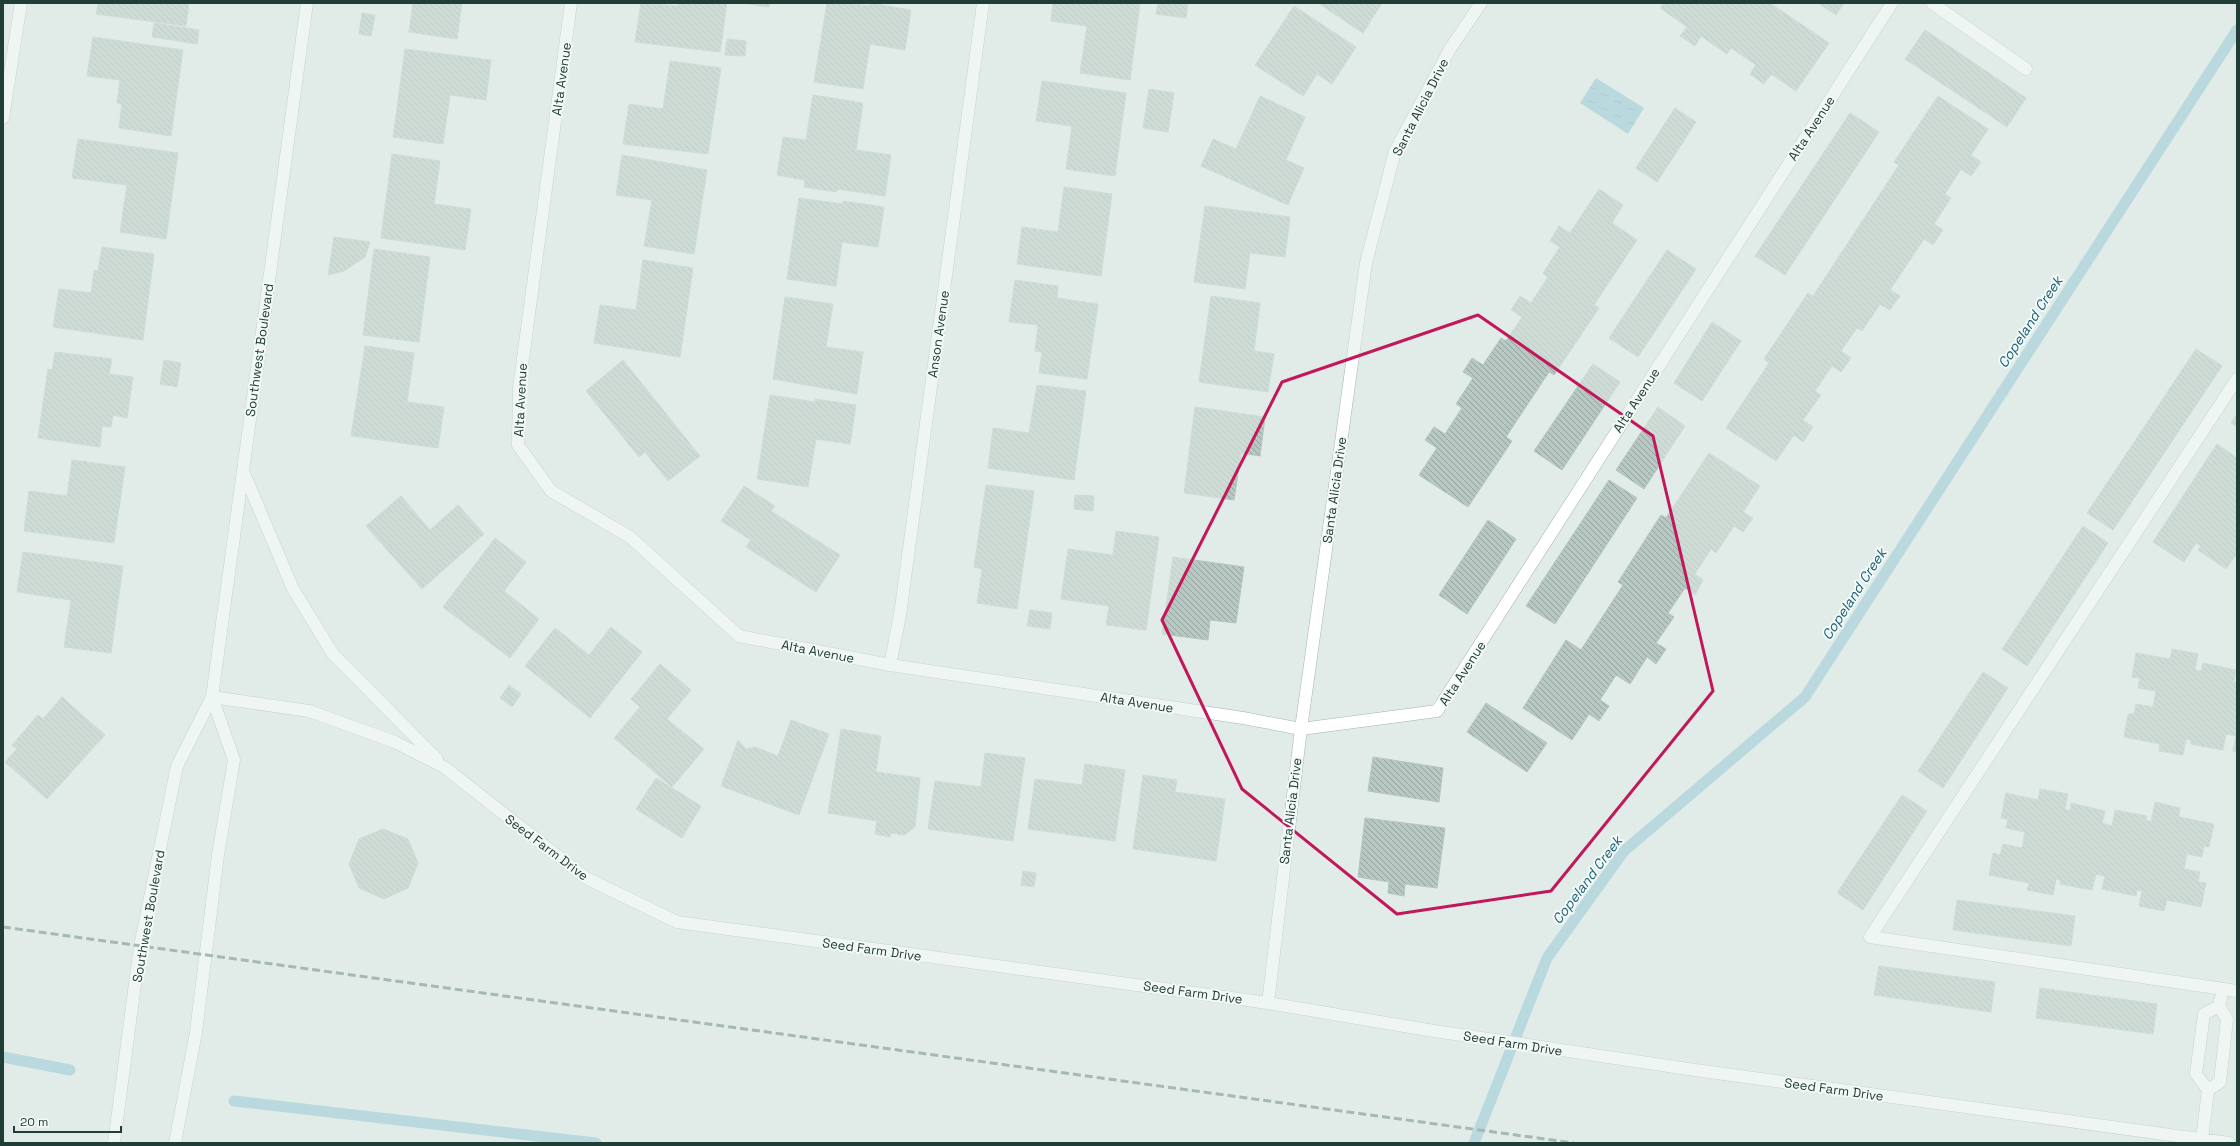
<svg xmlns="http://www.w3.org/2000/svg" width="2240" height="1146" viewBox="0 0 2240 1146" font-family="'Space Grotesk',sans-serif">
	<defs>
		<pattern id="water-ripples" width="26" height="14" patternUnits="userSpaceOnUse"><rect width="26" height="14" fill="#89c1d2"/><path d="M2 4q2-2 4 0t4 0M15 11q2-2 4 0t4 0" fill="none" stroke="#709eab"/></pattern>
		<pattern id="building-back-hatch" width="6" height="6" patternUnits="userSpaceOnUse"><rect width="6" height="6" fill="#b7c7c1"/><path d="M-1 5l2 2M0 0l6 6M5-1l2 2" fill="none" stroke="#94a39e"/></pattern>
	</defs>
	<rect width="100%" height="100%" fill="#e1ece8"/>
	<!-- water -->
	<path fill="url(#water-ripples)" d="M1596,78L1644,108L1628,134L1580,103Z"/>
	<g fill="none" stroke-linecap="round" stroke-linejoin="round">
		<!-- stream -->
		<path stroke="#89c1d2" stroke-width="11" d="M3,1057L70,1070
			M234,1101L596,1143
			M1474,1143L1547,958L1624,851L1805,697L2237,30"/>
	</g>
	<!-- building -->
	<path fill="url(#building-back-hatch)" stroke="#b4c6c0" d="M98,3H189L186,26L96,14Z
		M413,3H462L457,39L409,32Z
		M641,3L677,6L678,3H727L720,52L635,42Z
		M741,3H770L769,7Z
		M827,3H848L869,6L870,3L911,10L905,50L870,44L863,89L814,82Z
		M1053,3H1140L1130,80L1080,73L1087,26L1051,21Z
		M1158,3H1188L1186,18L1156,14Z
		M1318,3H1382L1363,33Z
		M1662,3H1770L1829,43L1796,91L1771,74L1764,84L1750,74L1756,65L1731,48L1727,54L1701,36L1695,46L1680,36L1687,27L1660,8L1663,4Z
		M1818,3H1844L1836,15Z
		M1294,6L1356,47L1332,84L1317,74L1303,96L1255,65Z
		M362,13L375,15L371,36L359,34Z
		M154,23L199,30L197,44L152,37Z
		M1925,30L2026,98L2007,127L1905,59Z
		M93,37L183,50L171,136L119,128L122,104L117,103L120,80L87,76Z
		M727,39L746,41L745,56L725,55Z
		M405,49L491,60L486,100L450,95L443,144L393,137Z
		M670,61L721,68L708,154L623,144L629,104L663,109Z
		M1042,81L1126,93L1115,176L1066,169L1072,126L1036,121Z
		M1149,89L1174,93L1168,132L1143,128Z
		M813,95L863,103L856,150L891,155L885,196L837,189V192L804,187L805,180L777,175L783,137L806,140Z
		M1260,96L1305,117L1286,160L1304,168L1288,205L1201,166L1213,139L1236,149Z
		M1938,96L1988,129L1971,155L1981,162L1971,176L1961,169L1945,194L1951,198L1934,224L1943,230L1933,245L1924,239L1890,290L1900,296L1890,310L1880,304L1862,331L1857,328L1841,351L1851,358L1841,372L1832,366L1815,391L1821,395L1803,420L1813,427L1803,442L1794,435L1776,461L1726,428L1769,363L1764,359L1808,293L1813,296L1899,165L1894,162Z
		M1675,108L1696,122L1657,182L1636,168Z
		M1850,113L1879,132L1785,275L1755,256Z
		M78,139L178,153L166,239L120,232L127,185L72,178Z
		M392,154L440,161L434,204L471,209L465,250L381,238Z
		M622,155L707,170L694,254L644,246L652,200L616,195Z
		M1064,187L1112,194L1101,276L1017,264L1022,227L1058,232Z
		M1599,189L1623,205L1612,223L1637,240L1594,305L1599,308L1554,375L1549,372L1506,437L1512,441L1468,507L1419,475L1437,448L1425,440L1434,427L1445,434L1462,408L1456,404L1473,378L1463,372L1472,358L1483,365L1501,338L1506,341L1522,317L1511,310L1520,296L1531,303L1548,277L1543,273L1560,247L1550,241L1559,226L1570,233Z
		M799,198L843,204V201L884,207L878,247L842,242L836,286L787,279Z
		M1205,206L1290,217L1285,257L1250,253L1245,289L1194,282Z
		M334,237L370,242L365,257L344,271L328,275Z
		M102,247L154,254L143,340L53,327L59,289L91,293L94,270L98,271Z
		M374,249L430,257L419,342L363,335Z
		M1667,250L1696,269L1638,357L1609,338Z
		M643,260L693,268L680,357L594,343L600,305L636,310Z
		M1015,280L1058,286L1057,298L1098,304L1087,379L1039,373L1042,352L1035,351L1038,325L1009,322Z
		M1211,296L1260,303L1254,351L1274,354L1268,392L1199,382Z
		M785,297L833,304L826,347L863,352L857,394L773,379Z
		M1712,322L1741,341L1702,401L1674,383Z
		M365,346L414,353L407,402L444,407L438,448L351,436Z
		M2196,349L2222,366L2113,530L2087,513Z
		M55,352L112,359L109,374L133,377L127,418L113,415L111,427L102,426L100,447L38,438L48,369L52,370Z
		M164,360L181,363L177,387L160,384Z
		M623,360L700,456L668,481L645,452L639,457L586,391Z
		M1593,364L1620,382L1562,470L1534,451Z
		M1037,385L1086,391L1074,480L988,468L993,428L1029,433Z
		M770,395L815,402V399L856,405L850,444L816,439L808,487L757,479Z
		M1195,407L1265,417L1260,456L1241,453L1234,500L1184,493Z
		M1658,407L1685,426L1644,489L1616,470Z
		M2237,414V427L2231,423Z
		M2217,444L2237,458V558L2235,556L2226,569L2198,550L2201,546L2196,543L2184,562L2153,542Z
		M1709,453L1760,486L1743,512L1753,518L1743,532L1734,526L1716,553L1711,549L1695,574L1703,580L1695,595L1685,588L1668,613L1674,617L1656,643L1666,649L1656,664L1647,657L1630,684L1616,675L1600,700L1609,706L1599,721L1589,714L1572,740L1523,708L1566,640L1581,650L1623,585L1618,582L1661,515L1666,518Z
		M72,460L125,467L114,543L24,531L29,491L67,496Z
		M1609,480L1637,498L1555,624L1526,606Z
		M986,485L1034,491L1017,609L977,603L982,569L974,567Z
		M744,486L775,506L771,511L840,555L816,592L746,547L751,540L721,521Z
		M1075,495L1094,496L1093,511L1074,509Z
		M401,496L430,530L458,505L484,534L422,589L366,526Z
		M1488,520L1516,539L1467,614L1439,595Z
		M2083,526L2108,543L2027,666L2002,649Z
		M1116,531L1159,537L1146,630L1106,625L1109,606L1061,599L1068,549L1113,555Z
		M495,538L526,562L504,591L539,619L510,658L443,607Z
		M23,552L123,566L111,653L64,647L71,600L17,592Z
		M1173,557L1244,567L1236,623L1210,620L1208,640L1162,634Z
		M1030,610L1052,613L1050,629L1027,626Z
		M611,627L642,652L590,718L525,666L555,628L589,655Z
		M2172,649L2198,654L2195,670L2201,671L2203,663L2236,670L2234,682L2237,683V752L2233,751L2236,736L2226,734L2223,750L2191,744V740L2186,739L2183,755L2159,751L2160,744L2124,737L2128,714H2134L2136,704L2153,707L2156,691L2138,688L2140,678L2132,677L2136,653L2170,659Z
		M660,664L691,690L667,719L704,749L672,787L614,738L640,707L631,699Z
		M1983,672L2008,688L1943,788L1918,771Z
		M509,685L521,694L512,707L500,698Z
		M62,697L105,735L47,799L5,762L17,749L12,745L38,715L43,719Z
		M1486,703L1547,743L1527,772L1467,732Z
		M791,720L829,734L799,815L721,786L738,740L746,749L755,747L778,756Z
		M841,729L881,736L876,772L920,778L915,827L904,835L891,833L890,837L875,834L877,821L828,813Z
		M985,753L1025,758L1013,841L928,829L935,781L981,787Z
		M1373,757L1443,768L1439,802L1368,791Z
		M1085,764L1125,770L1115,841L1028,829L1035,779L1082,785Z
		M1143,775L1177,780L1175,792L1225,799L1216,861L1133,849Z
		M656,778L701,806L682,838L636,809Z
		M2040,789L2068,794L2065,809L2070,811L2071,803L2105,811L2102,823L2112,826L2115,810L2147,816L2146,820L2151,822L2155,802L2180,808L2179,817L2214,824L2209,847L2204,846L2202,857L2187,854L2184,869L2200,872L2198,882L2206,883L2201,907L2167,900L2164,911L2139,906L2142,891L2137,890L2136,896L2102,889L2105,876L2096,874L2092,890L2060,884V880L2056,879L2053,895L2027,890L2029,883L1989,875L1993,853L2000,855L2003,844L2022,848L2025,832L2006,828L2008,819L2001,818L2006,793L2038,800Z
		M1902,795L1927,811L1863,910L1837,893Z
		M1365,818L1445,828L1437,888L1405,884L1404,896L1388,893L1389,882L1358,877Z
		M383,829L408,839L418,863L408,888L384,899L359,888L349,864L359,839Z
		M1023,871L1036,873L1034,887L1021,885Z
		M1957,900L2075,916L2071,946L1953,930Z
		M1879,966L1995,982L1991,1012L1874,995Z
		M2040,988L2157,1004L2153,1034L2036,1018Z"/>
	<g fill="none" stroke-linecap="round" stroke-linejoin="round">
		<defs>
			<path id="minor" d="M571,3L519,388L518,445L551,491L630,537L739,636L890,665L1243,718L1301,729L1437,711L1892,3
				M1932,3L2026,69
				M3,118L21,3
				M2237,379L1870,937L2237,991
				M243,471L293,589L333,654L437,759
				M890,665L900,615L983,3
				M212,697L309,711L395,742L444,767L586,878L677,922L1268,1003L1428,1030L1695,1070L2229,1143
				M1268,1003L1301,729L1366,263L1395,151L1450,49L1481,3
				M2208,1090L2220,1082L2227,1019L2219,1006L2221,998
				M2202,1139L2208,1090L2196,1074L2204,1014L2219,1006
				M114,1143L140,946L177,766L212,697L307,3
				M175,1143L196,1032L218,855L234,760L212,697"/>
		</defs>
		<!-- minor casing -->
		<use href="#minor" stroke="#a4b4b0" stroke-width="13"/>
		<!-- minor -->
		<use href="#minor" stroke="#fff" stroke-width="12"/>
		<!-- rail -->
		<path stroke="#5c7973" stroke-width="3" stroke-dasharray="8 4" stroke-linecap="butt" d="M3,927L1574,1143"/>
	</g>
	<!-- marked area -->
	<path d="M0 0H2240V1146H0ZM1478,315L1653,436L1713,691L1551,891L1397,914L1242,789L1162,620L1282,382Z" fill="#e1ece8" fill-opacity=".55" fill-rule="evenodd"/>
	<path fill="none" stroke="#c2185b" stroke-width="3" stroke-linejoin="round" d="M1478,315L1653,436L1713,691L1551,891L1397,914L1242,789L1162,620L1282,382Z"/>
	<g text-anchor="middle" stroke-width="4" stroke-linejoin="round" paint-order="stroke">
		<!-- street labels -->
		<g font-size="13" fill="#213d38" stroke="#f2f9f6">
			<text transform="translate(561 79) rotate(-82)" y="5">Alta Avenue</text>
			<text transform="translate(1420 107) rotate(-63)" y="5">Santa Alicia Drive</text>
			<text transform="translate(1811 128) rotate(-57)" y="5">Alta Avenue</text>
			<text transform="translate(938 334) rotate(-82)" y="5">Anson Avenue</text>
			<text transform="translate(259 350) rotate(-82)" y="5">Southwest Boulevard</text>
			<text transform="translate(520 400) rotate(-87)" y="5">Alta Avenue</text>
			<text transform="translate(1636 400) rotate(-57)" y="5">Alta Avenue</text>
			<text transform="translate(1334 490) rotate(-82)" y="5">Santa Alicia Drive</text>
			<text transform="translate(818 651) rotate(11)" y="5">Alta Avenue</text>
			<text transform="translate(1462 673) rotate(-57)" y="5">Alta Avenue</text>
			<text transform="translate(1137 702) rotate(9)" y="5">Alta Avenue</text>
			<text transform="translate(1290 811) rotate(-83)" y="5">Santa Alicia Drive</text>
			<text transform="translate(547 847) rotate(37)" y="5">Seed Farm Drive</text>
			<text transform="translate(148 916) rotate(-80)" y="5">Southwest Boulevard</text>
			<text transform="translate(872 949) rotate(8)" y="5">Seed Farm Drive</text>
			<text transform="translate(1193 992) rotate(8)" y="5">Seed Farm Drive</text>
			<text transform="translate(1513 1043) rotate(9)" y="5">Seed Farm Drive</text>
			<text transform="translate(1834 1089) rotate(8)" y="5">Seed Farm Drive</text>
		</g>
		<!-- water labels -->
		<g font-size="14" font-style="italic" fill="#1b627a" stroke="#f2f9f6">
			<text transform="translate(2030 322) rotate(-57)" y="5">Copeland Creek</text>
			<text transform="translate(1854 594) rotate(-57)" y="5">Copeland Creek</text>
			<text transform="translate(1587 880) rotate(-53)" y="5">Copeland Creek</text>
		</g>
	</g>
	<!-- border -->
	<rect width="2240" height="1146" fill="none" stroke="#213d38" stroke-width="8"/>
	<!-- scale -->
	<path d="M14 1126v6h107v-6" fill="none" stroke="#213d38" stroke-width="2"/>
	<text x="20" y="1126" font-size="12" fill="#213d38" stroke="#f2f9f6" stroke-width="3" paint-order="stroke">20 m</text>
</svg>
